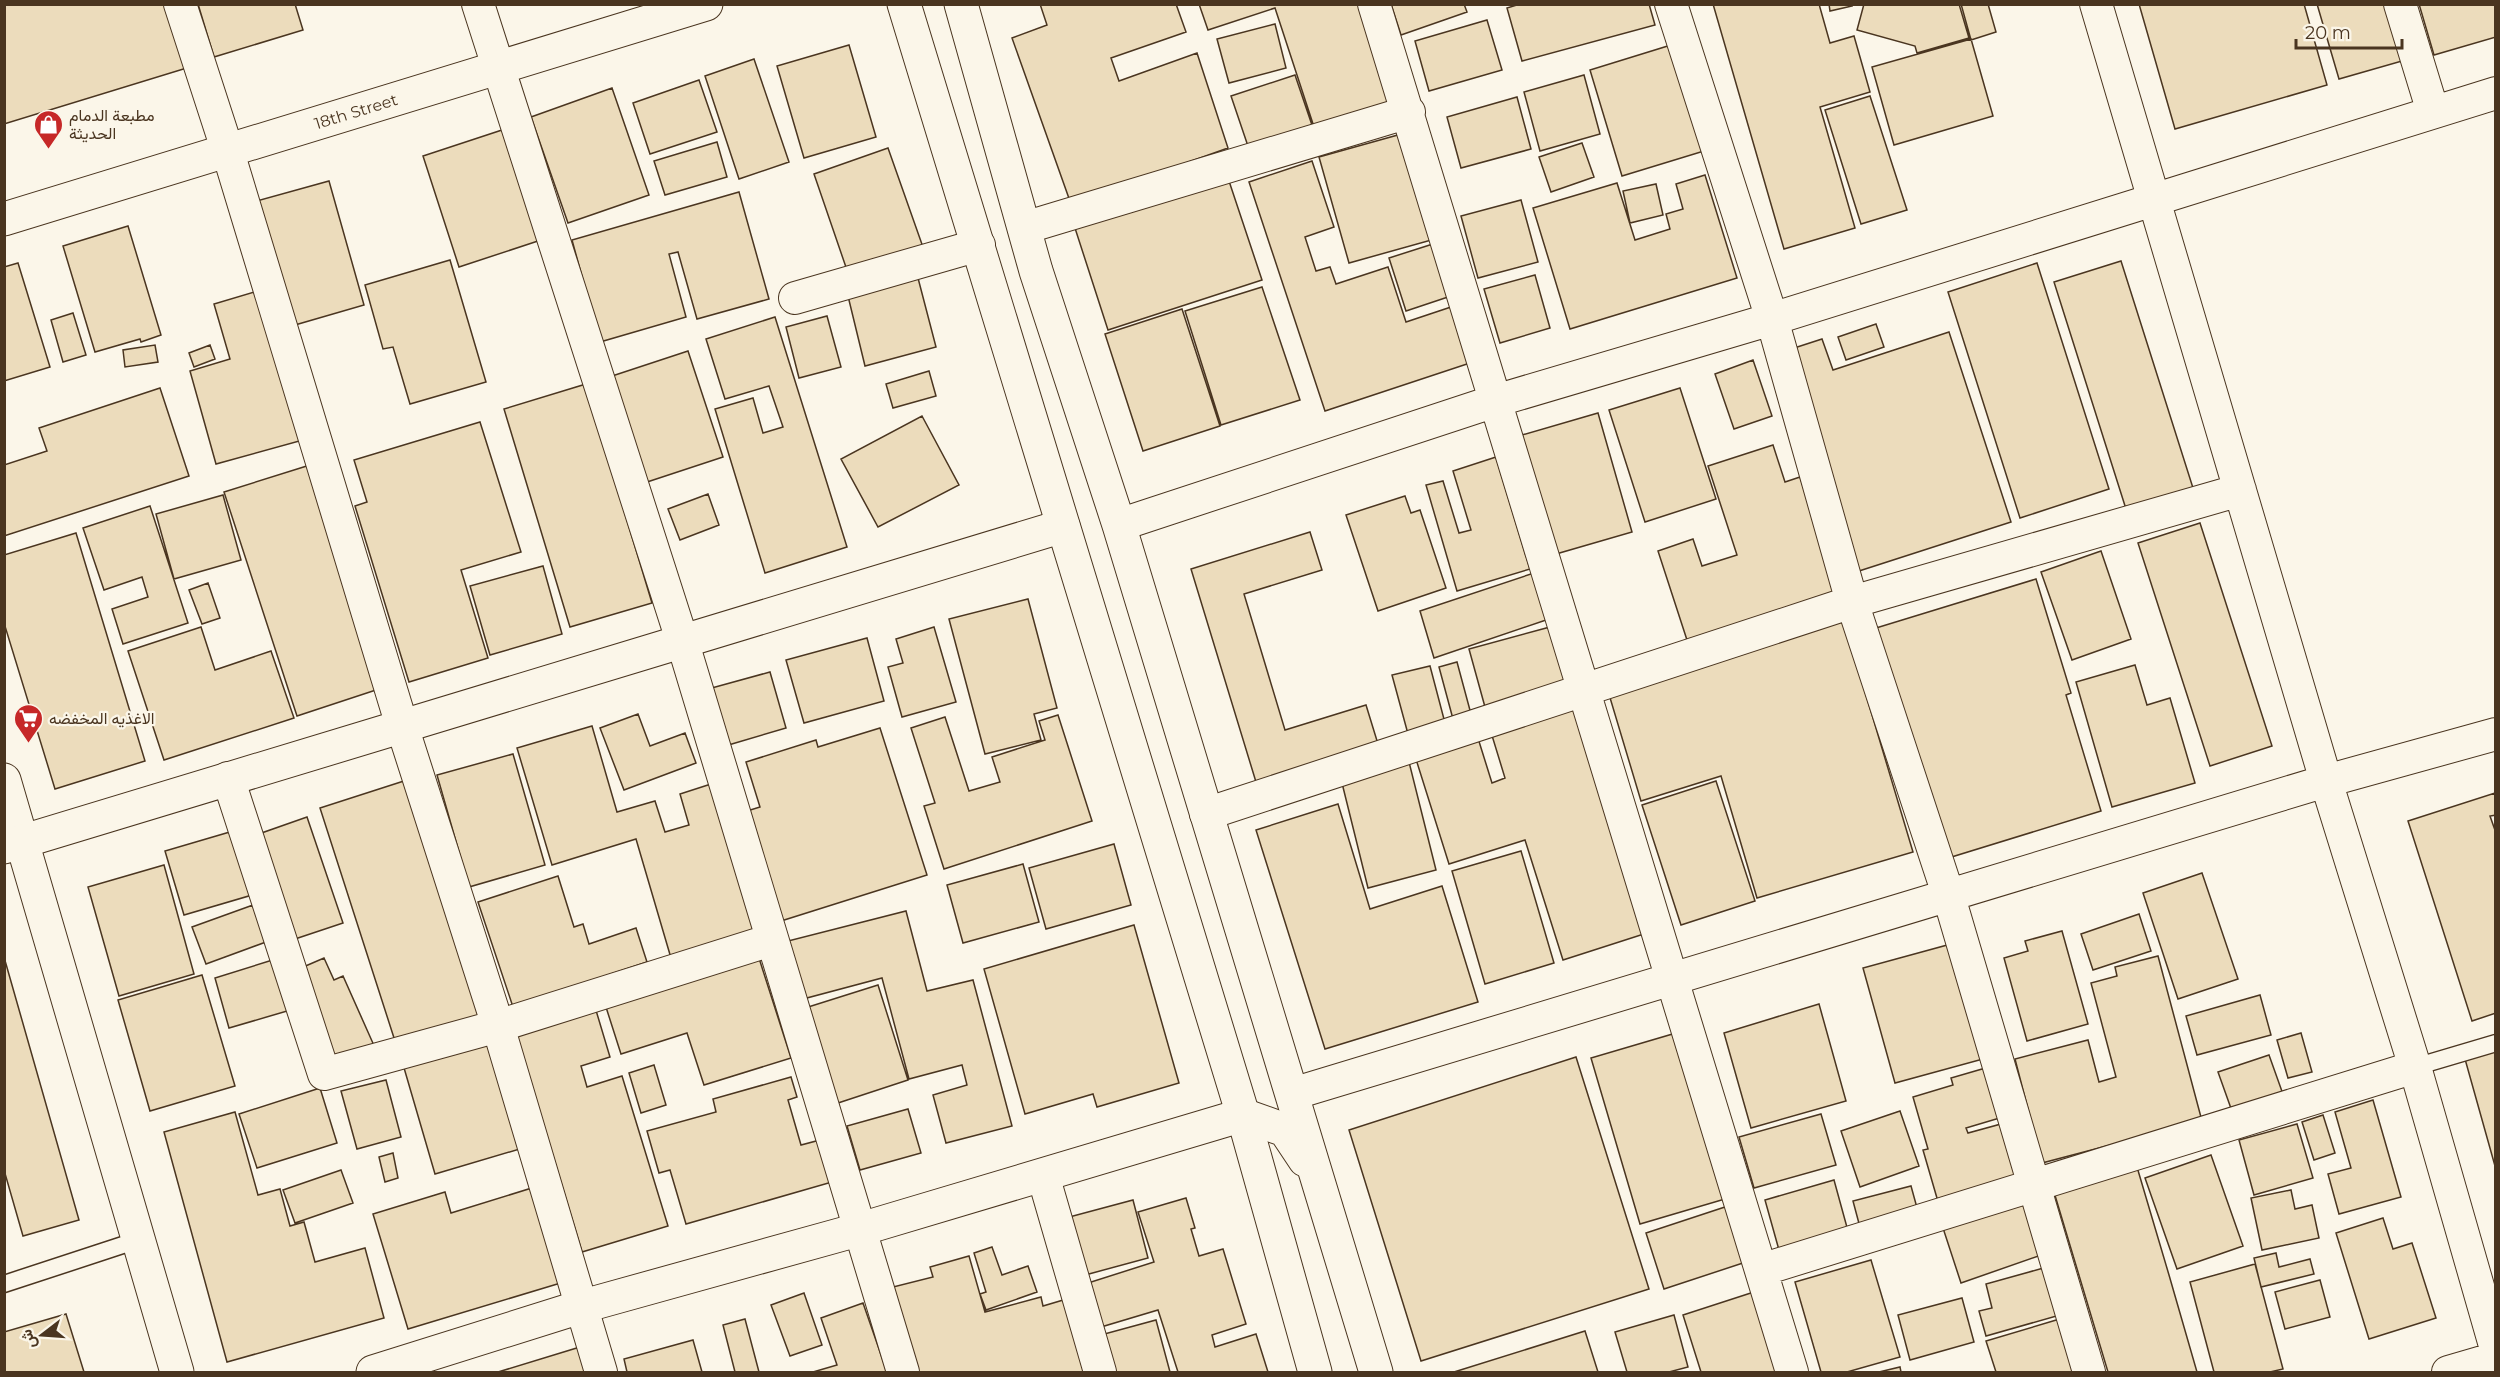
<svg xmlns="http://www.w3.org/2000/svg" width="2500" height="1377" viewBox="0 0 2500 1377" font-family="Montserrat,Vazirmatn,sans-serif">
	<rect width="100%" height="100%" fill="#fbf6e9"/>
	<!-- building -->
	<path fill="#ecdcbc" stroke="#4a3520" stroke-width="1.5" d="M4,4H170L190,67L4,124Z
		M198,4H295L303,30L214,57Z
		M1040,4H1176L1186,32L1111,58L1119,81L1197,53L1228,148L1071,204L1012,38L1047,25Z
		M1199,4H1362L1396,106L1316,133L1275,8L1208,30Z
		M1391,4H1464L1467,12L1401,35Z
		M1520,4H1649L1655,25L1522,61L1507,8Z
		M1713,4H1819L1830,43L1854,36L1870,92L1820,107L1855,228L1784,249Z
		M1829,4H1851L1852,6L1830,11Z
		M1864,4H1959L1969,38L1917,53L1915,46L1857,30Z
		M1961,4H1988L1996,32L1971,40Z
		M2139,4H2304L2327,85L2175,129Z
		M2317,4H2393L2409,59L2339,79Z
		M2419,4H2496V37L2434,55Z
		M1487,20L1502,70L1429,91L1415,41Z
		M1275,24L1286,68L1229,83L1217,39Z
		M1971,39L1993,116L1894,145L1872,67Z
		M849,45L876,137L804,158L777,66Z
		M1671,45L1704,151L1622,176L1590,70Z
		M754,59L789,162L739,179L705,76Z
		M1295,75L1315,134L1251,155L1231,96Z
		M1584,75L1600,134L1540,151L1524,92Z
		M699,80L717,132L650,154L633,103Z
		M612,88L649,195L568,223L531,117Z
		M1870,96L1907,210L1861,224L1825,110Z
		M1517,97L1531,149L1461,168L1447,117Z
		M502,130L538,241L459,267L423,156Z
		M1405,133L1435,239L1349,263L1319,157Z
		M717,142L727,177L665,195L654,161Z
		M1582,143L1594,177L1551,192L1539,157Z
		M888,148L924,250L849,276L814,174Z
		M1312,161L1334,227L1305,237L1316,271L1330,267L1336,284L1388,267L1406,322L1451,307L1470,363L1325,411L1249,182Z
		M1227,175L1262,280L1108,330L1074,225Z
		M1705,175L1737,278L1570,329L1533,208L1617,183L1635,240L1670,229L1666,214L1683,209L1676,184Z
		M329,181L364,305L288,327L253,202Z
		M1656,184L1663,215L1630,223L1623,191Z
		M739,192L769,299L697,319L678,252L669,254L686,317L600,342L572,240Z
		M1521,200L1538,262L1478,278L1461,216Z
		M128,226L161,335L141,342L140,339L95,352L63,246Z
		M1436,243L1454,295L1406,311L1389,258Z
		M450,260L486,382L410,404L393,347L383,349L365,285Z
		M2121,261L2193,488L2126,509L2054,282Z
		M18,263L50,367L4,381V267Z
		M2037,263L2109,489L2020,518L1948,292Z
		M1535,275L1550,328L1500,343L1484,289Z
		M918,278L936,347L865,366L848,296Z
		M1262,287L1300,400L1221,425L1185,311Z
		M261,290L303,440L216,464L190,371L230,359L214,304Z
		M1182,309L1220,426L1143,451L1105,334Z
		M73,313L86,355L63,362L51,320Z
		M827,316L841,367L799,378L786,327Z
		M775,317L847,547L765,573L715,409L753,398L763,433L783,427L769,386L725,399L706,339Z
		M1876,324L1884,347L1846,360L1838,337Z
		M1949,332L2011,522L1859,571L1788,350L1822,339L1833,370Z
		M155,345L158,362L125,367L123,350Z
		M210,345L215,359L194,367L189,353Z
		M688,351L723,457L638,485L603,379Z
		M1753,360L1772,416L1734,429L1715,374Z
		M929,371L936,396L893,408L886,384Z
		M586,384L652,603L570,627L504,409Z
		M160,388L189,476L4,536V465L47,451L39,428Z
		M1680,388L1716,499L1645,522L1609,410Z
		M1598,413L1632,532L1556,554L1522,435Z
		M922,416L959,485L878,527L841,459Z
		M480,422L521,552L461,570L488,658L409,682L355,506L367,502L354,460Z
		M1773,445L1785,482L1800,477L1837,592L1687,640L1658,551L1693,539L1702,566L1737,555L1708,466Z
		M1496,457L1530,569L1457,591L1426,485L1443,481L1459,533L1471,530L1453,471Z
		M310,465L382,688L297,716L224,492Z
		M708,494L719,525L680,540L668,509Z
		M223,495L241,560L174,579L156,514Z
		M1405,496L1411,513L1420,510L1446,588L1378,611L1346,515Z
		M150,506L188,623L123,644L112,609L148,597L142,577L104,590L83,528Z
		M2200,523L2272,746L2210,766L2138,543Z
		M1310,532L1322,570L1244,594L1285,730L1366,705L1378,744L1256,782L1191,569Z
		M76,533L145,761L55,789L4,623V555Z
		M2101,551L2131,639L2072,660L2041,572Z
		M543,566L562,634L490,655L470,586Z
		M1534,573L1549,619L1434,658L1420,611Z
		M2036,579L2071,693L2066,695L2101,811L1945,859L1876,628Z
		M208,583L220,618L202,624L189,590Z
		M1028,599L1057,708L1034,714L1041,740L985,754L949,619Z
		M1844,621L1913,852L1757,898L1721,776L1641,801L1608,691Z
		M201,627L215,670L271,651L294,718L164,760L128,651Z
		M934,627L956,702L902,717L888,667L903,663L896,639Z
		M1550,627L1566,684L1485,707L1469,649Z
		M867,638L884,701L804,723L786,660Z
		M1457,662L1471,714L1453,719L1439,667Z
		M2135,665L2147,705L2170,698L2195,783L2112,807L2076,682Z
		M1430,666L1445,723L1408,734L1392,675Z
		M770,672L786,728L725,746L708,689Z
		M1574,702L1647,933L1563,960L1525,840L1449,864L1415,756L1477,735L1492,783L1505,778L1490,729Z
		M638,714L650,746L685,733L696,763L624,790L600,728Z
		M1058,715L1092,821L944,869L924,806L935,803L911,728L945,717L969,791L1000,782L992,757L1045,740L1039,721Z
		M592,726L617,812L655,801L665,832L689,825L680,794L711,784L756,933L671,958L636,839L552,865L517,748Z
		M880,728L927,875L781,921L747,811L760,807L746,762L816,740L818,747Z
		M513,754L545,865L469,887L437,775Z
		M1408,758L1436,870L1368,888L1340,775Z
		M407,780L481,1015L395,1041L320,808Z
		M1716,781L1755,901L1681,925L1642,805Z
		M2495,793L2496,815L2490,816L2496,833V1013L2472,1021L2408,821Z
		M1338,804L1370,909L1442,886L1478,1002L1325,1049L1256,830Z
		M307,817L343,923L289,941L253,836Z
		M240,829L259,893L184,915L165,851Z
		M1114,844L1131,905L1046,929L1029,868Z
		M1521,851L1554,963L1485,984L1452,871Z
		M1023,864L1039,922L963,943L947,885Z
		M164,865L194,974L119,996L88,887Z
		M2202,873L2238,979L2178,999L2143,893Z
		M558,876L574,927L583,924L589,944L636,928L647,962L513,1007L478,902Z
		M253,905L266,942L206,964L192,927Z
		M906,911L927,991L973,980L1012,1126L946,1143L933,1095L967,1085L962,1065L909,1079L882,978L803,999L788,941Z
		M2139,914L2151,951L2093,970L2081,934Z
		M1134,925L1179,1083L1097,1107L1093,1094L1025,1114L984,969Z
		M2062,931L2088,1024L2027,1041L2004,958L2028,951L2025,941Z
		M1951,944L1983,1059L1895,1083L1863,968Z
		M758,955L791,1058L704,1085L687,1033L621,1054L605,1004Z
		M2158,956L2202,1121L2042,1163L2015,1059L2088,1040L2099,1082L2116,1077L2091,983L2117,976L2115,967Z
		M4,957L79,1220L23,1236L4,1170Z
		M279,958L294,1009L229,1028L215,978Z
		M324,958L334,980L343,976L376,1050L337,1067L294,971Z
		M202,975L235,1086L150,1111L118,1000Z
		M878,985L908,1080L835,1104L805,1008Z
		M2260,995L2271,1035L2197,1055L2186,1016Z
		M1819,1004L1846,1101L1751,1128L1724,1033Z
		M595,1007L610,1057L581,1066L587,1087L622,1076L668,1226L582,1252L515,1031Z
		M1676,1033L1725,1199L1640,1224L1591,1058Z
		M2301,1033L2312,1072L2288,1078L2277,1040Z
		M490,1036L523,1148L435,1174L402,1061Z
		M2496,1050V1166H2495L2465,1059Z
		M2269,1055L2284,1097L2233,1114L2218,1072Z
		M1576,1057L1649,1289L1421,1361L1349,1130Z
		M654,1065L666,1105L641,1113L629,1073Z
		M1989,1067L2003,1117L1966,1128L1968,1133L2001,1124L2017,1183L1939,1205L1923,1150L1928,1149L1913,1097L1953,1085L1951,1078Z
		M791,1077L797,1097L788,1100L801,1145L820,1140L832,1182L686,1224L670,1170L659,1173L647,1131L716,1112L713,1099Z
		M386,1080L401,1137L357,1149L341,1091Z
		M320,1088L337,1143L257,1168L239,1114Z
		M2373,1100L2401,1197L2339,1214L2328,1174L2351,1168L2335,1112Z
		M908,1109L921,1153L860,1170L847,1126Z
		M1900,1111L1919,1166L1860,1187L1841,1131Z
		M235,1112L258,1195L280,1189L290,1226L304,1222L315,1262L365,1248L384,1318L227,1362L164,1132Z
		M1821,1114L1836,1165L1754,1188L1739,1137Z
		M2323,1115L2335,1153L2314,1160L2302,1122Z
		M2297,1124L2313,1178L2254,1195L2239,1140Z
		M393,1153L398,1178L385,1182L379,1157Z
		M2211,1155L2243,1246L2177,1269L2145,1178Z
		M2137,1167L2169,1275L2197,1372H2108L2054,1192Z
		M341,1170L353,1203L295,1223L283,1190Z
		M1834,1180L1848,1231L1779,1250L1765,1200Z
		M1911,1186L1919,1215L1861,1231L1853,1201Z
		M535,1187L564,1282L408,1329L373,1214L445,1192L451,1213Z
		M2291,1190L2295,1209L2312,1205L2319,1238L2262,1250L2251,1198Z
		M2024,1197L2044,1254L1961,1283L1942,1225Z
		M1186,1198L1195,1228L1191,1229L1199,1256L1223,1249L1246,1324L1212,1335L1215,1347L1256,1334L1268,1372H1178L1158,1310L1101,1327L1088,1283L1154,1262L1138,1212Z
		M1133,1200L1148,1258L1074,1278L1058,1220Z
		M1731,1205L1749,1261L1664,1289L1646,1233Z
		M2383,1218L2393,1249L2412,1243L2436,1318L2369,1339L2336,1233Z
		M992,1247L1002,1275L1028,1266L1037,1292L986,1310L980,1294L986,1292L974,1253Z
		M2276,1253L2279,1267L2310,1259L2314,1274L2261,1287L2254,1258Z
		M969,1256L985,1312L1041,1297L1043,1306L1070,1298L1090,1372H917L893,1287L933,1277L930,1267Z
		M1871,1260L1900,1357L1847,1372H1821L1795,1282Z
		M2255,1264L2283,1369L2270,1372H2214L2190,1282Z
		M2047,1267L2060,1315L1986,1336L1979,1311L1992,1308L1986,1284Z
		M2320,1280L2330,1317L2285,1329L2275,1292Z
		M1757,1291L1782,1372H1701L1683,1315Z
		M804,1293L822,1345L790,1356L771,1305Z
		M1962,1298L1974,1342L1910,1360L1898,1315Z
		M863,1303L887,1372H813L837,1365L821,1318Z
		M66,1314L84,1372H4V1332Z
		M1674,1315L1688,1367L1669,1372H1627L1615,1332Z
		M2063,1318L2079,1372H1996L1986,1341Z
		M745,1319L759,1372H735L723,1325Z
		M1156,1320L1170,1372H1107L1097,1336Z
		M1585,1331L1598,1372H1454Z
		M693,1340L702,1372H627L624,1359Z
		M580,1347L588,1372H498Z
		M1900,1367L1901,1372H1879Z"/>
	<g fill="none" stroke-linecap="round" stroke-linejoin="round">
		<defs>
			<path id="lane" d="M2415,1067L2496,1043
				M4,1284L138,1240"/>
			<path id="street" d="M180,4L228,152L402,726L498,1026L601,1372
				M478,4L682,640L903,1372
				M1374,4L1792,1372
				M1671,4L1772,319L1852,602L1949,897L2089,1372
				M2096,4L2326,781L2415,1067L2496,1349
				M2400,4L2433,112
				M1024,228L1409,112
				M795,298L979,245
				M1119,525L1495,401L1772,319L2496,93
				M228,778L324,1074L498,1026L771,940
				M1206,814L1852,602L2240,490
				M1292,1094L2326,781L2496,734
				M1043,1175L1100,1372
				M1761,1270L2415,1067
				M2448,1372L2496,1358"/>
			<g id="secondary">
				<path d="M904,4L1243,1115L1315,1372"/>
				<path d="M961,4L1036,271L1119,525L1376,1372"/>
				<path id="s1" d="M4,219L706,4"/>
				<path d="M4,780L177,1372"/>
				<path d="M4,847L1063,526"/>
				<path d="M373,1372L580,1307L861,1229L1243,1115L1285,1130L1305,1160"/>
			</g>
		</defs>
		<!-- lane casing -->
		<use href="#lane" stroke="#4a3520" stroke-width="19"/>
		<!-- street casing -->
		<use href="#street" stroke="#4a3520" stroke-width="34"/>
		<!-- secondary casing -->
		<use href="#secondary" stroke="#4a3520" stroke-width="35"/>
		<!-- lane -->
		<use href="#lane" stroke="#fbf6e9" stroke-width="16"/>
		<!-- street -->
		<use href="#street" stroke="#fbf6e9" stroke-width="32"/>
		<!-- secondary -->
		<use href="#secondary" stroke="#fbf6e9" stroke-width="33"/>
	</g>
	<!-- icons -->
	<defs>
		<symbol id="shop-pin" viewBox="-11 -11 22 30"><path d="M0 17L-7.5 6A9.5 9.5 0 1 1 7.5 6Z" fill="#c62828" stroke="#fbf6e9"/><path d="M-5-2.5h2.3a2.7 3.5 0 0 1 5.4 0H5L5.5 6h-11ZM-1.5-2.5h3a1.5 2.3 0 0 0-3 0Z" fill="#fff"/></symbol>
		<symbol id="supermarket-pin" viewBox="-11 -11 22 30"><path d="M0 17L-7.5 6A9.5 9.5 0 1 1 7.5 6Z" fill="#c62828" stroke="#fbf6e9"/><path d="M-6-5.5h2.5l.6 2H6L4.5 2H-2.5L-4.4-4H-6ZM-1.5 3.2a1.3 1.3 0 1 0 .1 0ZM3 3.2a1.3 1.3 0 1 0 .1 0Z" fill="#fff"/></symbol>
	</defs>
	<g fill-rule="evenodd">
		<use href="#shop-pin" x="32" y="108" width="33" height="45"/>
		<use href="#supermarket-pin" x="12" y="702" width="33" height="45"/>
	</g>
	<g text-anchor="middle" stroke-width="4.5" stroke-linejoin="round" paint-order="stroke">
		<!-- street labels -->
		<g font-size="16" fill="#4a3520" stroke="#fbf6e9">
			<text dy="6" stroke="none"><textPath href="#s1" startOffset="368">18th Street</textPath></text>
		</g>
		<!-- poi labels -->
		<g font-size="16" fill="#4a3520" stroke="#fbf6e9" text-anchor="start">
			<text x="69" y="121">مطبعة الدمام<tspan x="69" dy="18">الحديثة</tspan></text>
			<text x="49" y="724">الاغذيه المخفضه</text>
		</g>
	</g>
	<!-- border -->
	<rect width="2500" height="1377" fill="none" stroke="#4a3520" stroke-width="12"/>
	<!-- north arrow -->
	<g transform="translate(42 1335) rotate(253)" stroke="#fbf6e9" stroke-width="4.5" paint-order="stroke">
	<path d="M0-4.5L10 22L0 15L-10 22Z" fill="#4a3520"/>
	<text y="-9" font-size="16" font-weight="bold" text-anchor="middle" fill="#4a3520">ش</text>
	</g>
	<!-- scale -->
	<path d="M2296 39v9h106v-9" fill="none" stroke="#4a3520" stroke-width="3"/>
	<text x="2305" y="39" font-size="18" fill="#4a3520" stroke="#fbf6e9" stroke-width="4.5" paint-order="stroke">20 m</text>
</svg>
